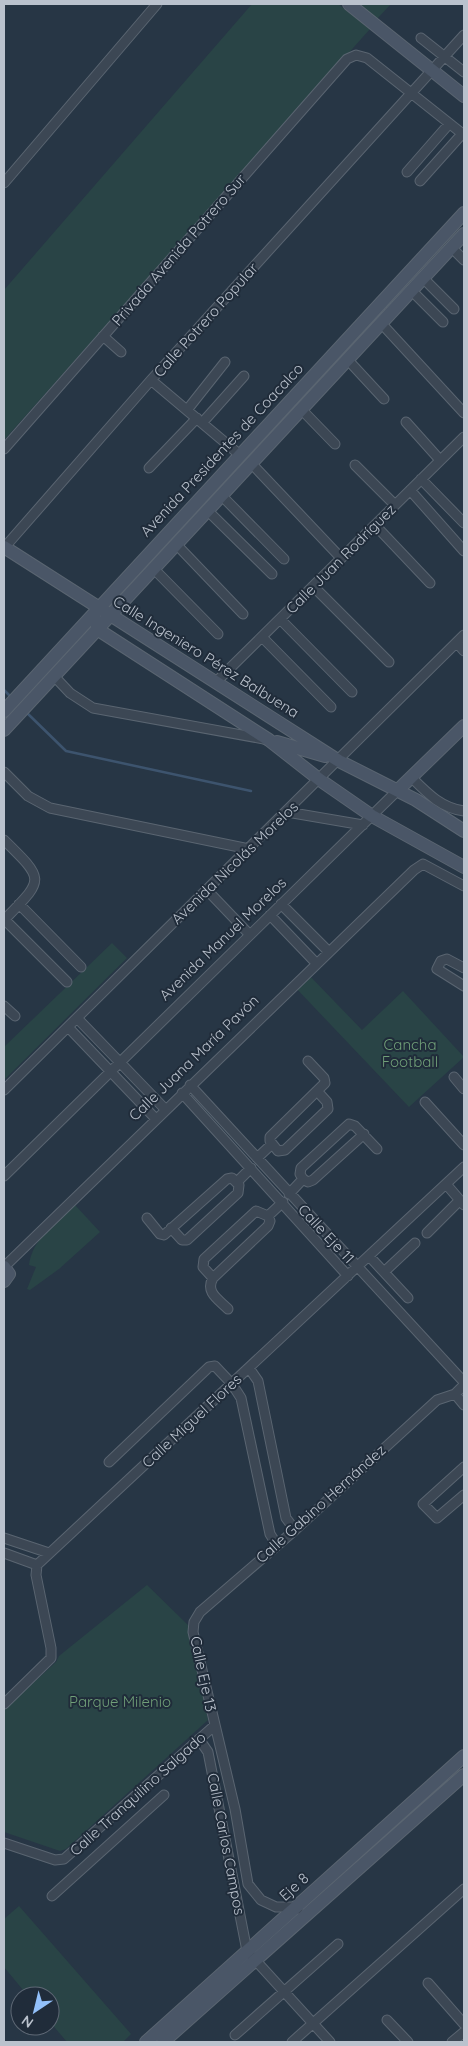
<svg xmlns="http://www.w3.org/2000/svg" width="468" height="2046" viewBox="0 0 468 2046" font-family="Quicksand,sans-serif">
	<rect width="100%" height="100%" fill="#273645"/>
	<!-- green -->
	<path fill="#294446" d="M252,4H338L370,29L4,440V290Z
		M358,4H391L377,19Z
		M112,943L127,958L4,1080V1047Z
		M306,972L362,1030L403,991L464,1057L409,1107L293,985Z
		M75,1205L100,1232L59,1269L30,1290L27,1289L36,1267L29,1265C32,1239 57,1222 75,1205Z
		M147,1585L189,1626L208,1720L66,1849L60,1851L4,1832V1710L56,1662L59,1656Z
		M19,1906L131,2034L123,2042H67L50,2022V1996H28L4,1967V1919Z"/>
	<g fill="none" stroke-linecap="round" stroke-linejoin="round">
		<!-- stream -->
		<path stroke="#3d546e" stroke-width="2.5" d="M4,690L11,697
			M25,711L66,751L251,791"/>
		<defs>
			<path id="street" d="M421,38L464,72
				M407,172L449,124
				M420,181L462,134
				M4,183L157,4
				M451,247L464,260
				M423,278L454,309
				M411,290L443,322
				M381,323L464,413
				M103,336L121,352
				M347,359L384,399
				M151,380L240,455
				M301,409L335,444
				M187,410L225,362
				M406,422L440,460
				M202,423L244,376
				M4,449L347,59L356,55L367,58L464,135
				M251,463L341,558
				M355,465L395,505
				M149,468L197,418
				M421,479L464,523
				M410,490L464,551
				M221,495L284,559
				M207,510L272,574
				M375,525L430,583
				M176,544L243,614
				M4,548L151,380L464,35
				M153,568L218,634
				M313,586L389,662
				M280,619L352,692
				M262,637L331,707
				M457,643L464,651
				M54,676L70,693L93,708L264,739
				M217,681L464,437
				M4,772L28,796L50,808L249,849
				M411,777C427,793 441,808 464,811
				M287,812L363,825
				M4,840C46,881 44,879 4,920
				M207,890L250,935
				M19,904L81,967
				M281,904L328,951
				M270,915L316,963
				M4,919L67,982
				M464,968L447,959L441,961L437,969L464,986
				M4,1006L15,1016
				M77,1018L165,1109
				M68,1027L155,1118
				M308,1061L324,1078L325,1083L270,1137V1141L278,1151L285,1150L328,1109L327,1102L318,1092
				M454,1077L464,1089
				M190,1085L464,1382
				M4,1090L464,635
				M182,1093L348,1276
				M425,1102L464,1145
				M257,1158L272,1144
				M4,1176L398,790
				M303,1179L300,1174L301,1168L349,1124L355,1126L377,1149
				M237,1182L251,1168
				M446,1184L464,1205
				M289,1194L303,1179L308,1182L313,1180L364,1134
				M147,1218L160,1234L164,1235L227,1179L232,1178L239,1185L238,1193L187,1240H182L171,1228
				M427,1233L460,1200
				M369,1256L408,1298
				M4,1267L414,870L423,864L464,886
				M384,1272L415,1243
				M213,1278L203,1267L204,1259L256,1211L268,1216
				M228,1309C218,1299 205,1292 213,1278L268,1226L270,1221L268,1216L283,1202
				M249,1368L258,1381L286,1518L295,1530
				M455,1394L464,1405
				M109,1462L209,1367L215,1366L232,1384L241,1398L270,1534L277,1545
				M464,1467L423,1504L437,1518L464,1495
				M4,1538L49,1553
				M4,1553L37,1565
				M4,1704L51,1658V1648L36,1575L37,1565L464,1167
				M199,1739L208,1752L247,1951L330,2042
				M4,1843L55,1860L64,1859L214,1726
				M52,1896L164,1795
				M298,1909L296,1907H276L261,1900L248,1884L235,1809L193,1632L194,1622L200,1612L295,1530L437,1400L455,1394L464,1385
				M428,1983L464,2024
				M387,2020L408,2042
				M235,2035L338,1944
				M292,2042L464,1889
				M452,2042L464,2032"/>
			<path id="secondary" d="M349,4L464,96
				M4,547L339,761L416,800L464,831
				M97,621V629L269,740L320,780L372,816L464,867
				M4,711L464,213
				M4,730L464,234
				M277,742L325,756
				M398,790L464,726
				M4,1281L9,1274L4,1267
				M146,2042L464,1756
				M163,2042L464,1775"/>
		</defs>
		<!-- street casing -->
		<use href="#street" stroke="#5a6571" stroke-width="11"/>
		<!-- secondary casing -->
		<use href="#secondary" stroke="#5a6571" stroke-width="14"/>
		<!-- street -->
		<use href="#street" stroke="#3c4754" stroke-width="9"/>
		<!-- secondary -->
		<use href="#secondary" stroke="#4a5667" stroke-width="12"/>
	</g>
	<g text-anchor="middle" stroke-width="4" stroke-linejoin="round" paint-order="stroke">
		<!-- street labels -->
		<g font-size="15" fill="#bac2cd" stroke="#202c3a">
			<text transform="translate(179 250) rotate(-49)" y="5">Privada Avenida Potrero Sur</text>
			<text transform="translate(206 320) rotate(-48)" y="5">Calle Potrero Popular</text>
			<text transform="translate(222 450) rotate(-47)" y="5">Avenida Presidentes de Coacalco</text>
			<text transform="translate(341 559) rotate(-45)" y="5">Calle Juan Rodríguez</text>
			<text transform="translate(206 657) rotate(32)" y="5">Calle Ingeniero Pérez Balbuena</text>
			<text transform="translate(235 863) rotate(-44)" y="5">Avenida Nicolás Morelos</text>
			<text transform="translate(223 939) rotate(-44)" y="5">Avenida Manuel Morelos</text>
			<text transform="translate(194 1058) rotate(-44)" y="5">Calle Juana María Pavón</text>
			<text transform="translate(326 1234) rotate(47)" y="5">Calle Eje 11</text>
			<text transform="translate(192 1421) rotate(-43)" y="5">Calle Miguel Flores</text>
			<text transform="translate(321 1504) rotate(-42)" y="5">Calle Gabino Hernández</text>
			<text transform="translate(203 1674) rotate(78)" y="5">Calle Eje 13</text>
			<text transform="translate(138 1794) rotate(-42)" y="5">Calle Tranquilino Salgado</text>
			<text transform="translate(226 1844) rotate(79)" y="5">Calle Carlos Campos</text>
			<text transform="translate(294 1887) rotate(-42)" y="5">Eje 8</text>
		</g>
		<!-- park labels -->
		<g font-size="15" fill="#709f78" stroke="#202c3a">
			<text x="410" y="1050">Cancha<tspan x="410" dy="17">Football</tspan></text>
			<text x="120" y="1707">Parque Milenio</text>
		</g>
	</g>
	<!-- border -->
	<rect width="468" height="2046" fill="none" stroke="#bac2cd" stroke-width="10"/>
	<!-- north arrow -->
	<g transform="translate(35 2011) rotate(215)"><circle r="24" fill="#202c3a" stroke="#5e6875"/>
	<path d="M0-4L9 19L0 12L-9 19Z" fill="#92c0fa"/>
	<text y="-8" font-size="14" font-weight="bold" text-anchor="middle" fill="#bac2cd">N</text>
	</g>
</svg>
